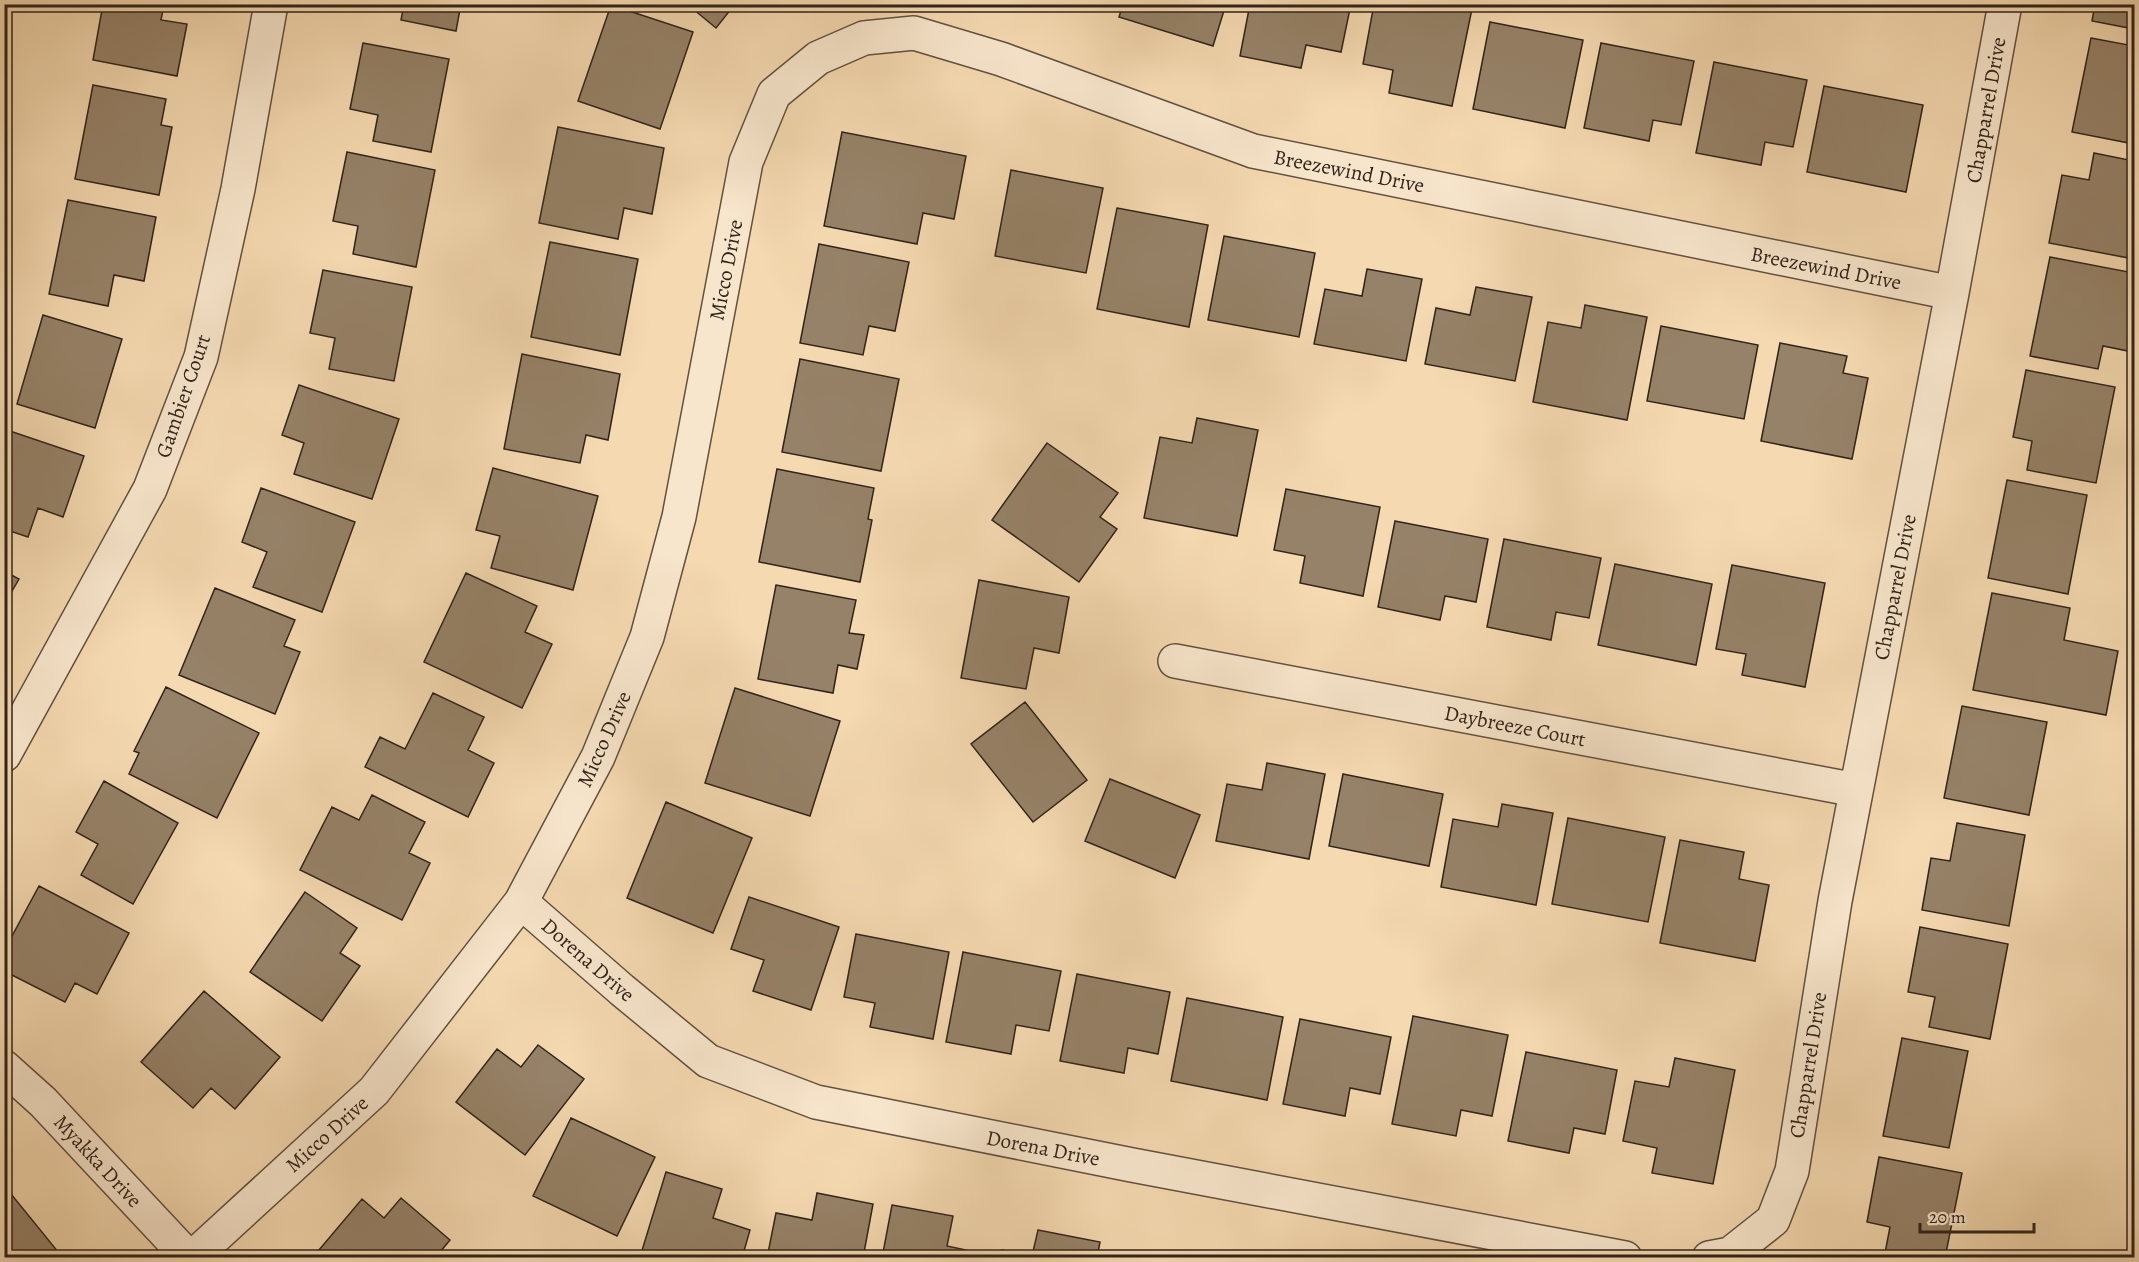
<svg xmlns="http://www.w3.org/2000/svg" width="2139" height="1262" viewBox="0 0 2139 1262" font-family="Alegreya,serif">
	<rect width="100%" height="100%" fill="#f5d9b0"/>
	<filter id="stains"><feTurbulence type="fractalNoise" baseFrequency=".00333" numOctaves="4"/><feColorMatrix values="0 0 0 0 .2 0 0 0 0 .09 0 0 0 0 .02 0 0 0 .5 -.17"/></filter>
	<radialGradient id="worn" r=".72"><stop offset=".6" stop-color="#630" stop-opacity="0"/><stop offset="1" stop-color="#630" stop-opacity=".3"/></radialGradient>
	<!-- building -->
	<path fill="#968268" stroke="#30241b" stroke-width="1.5" d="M103,4H164L161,20L187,24L177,76L93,60Z
		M404,4H461L456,31L401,20Z
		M687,4H735L716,28Z
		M1123,4H1226L1213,46L1119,17Z
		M1250,4H1351L1341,52L1306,45L1301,68L1240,56Z
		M1374,4H1473L1452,106L1389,93L1393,70L1363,64Z
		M2095,4H2134V29L2092,21Z
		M611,5L693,32L660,129L578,101Z
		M1490,22L1583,40L1565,128L1473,109Z
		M2091,38L2134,46V144L2072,132Z
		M363,43L449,59L431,152L373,141L378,115L350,109Z
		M1601,43L1694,61L1681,125L1653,120L1649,141L1584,128Z
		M1714,62L1807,80L1793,147L1765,142L1761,165L1696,153Z
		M93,85L166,99L161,125L172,127L159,195L75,179Z
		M1824,86L1923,105L1906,192L1807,172Z
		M558,127L664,148L652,214L624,208L618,239L539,223Z
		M842,132L966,156L954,219L923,213L917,244L824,226Z
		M347,152L435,170L416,267L353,254L358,226L333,221Z
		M2094,153L2134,161V259L2049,243L2062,175L2089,180Z
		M1011,170L1103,188L1086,273L995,256Z
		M68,200L156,217L144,281L114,275L108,306L49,294Z
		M1117,208L1208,225L1189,327L1097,309Z
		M1224,236L1315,253L1299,337L1208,320Z
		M550,242L638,259L620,355L531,337Z
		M819,244L909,262L895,331L869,326L863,355L800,343Z
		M2050,257L2134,273V317L2128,351L2103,346L2098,369L2030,356Z
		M1367,269L1422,279L1406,361L1314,344L1325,289L1362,296Z
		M323,270L412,287L394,381L329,369L335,338L310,333Z
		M1476,287L1532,297L1515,381L1425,364L1436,308L1470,315Z
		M1585,305L1647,317L1627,420L1533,402L1548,322L1581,328Z
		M43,315L122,339L95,428L17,404Z
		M1661,326L1758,345L1744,419L1647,401Z
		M1780,343L1847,356L1843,373L1868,378L1852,459L1761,441Z
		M522,354L620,374L608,440L586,435L580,463L504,449Z
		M800,359L899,379L881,471L782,452Z
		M2026,370L2115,387L2096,483L2027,470L2032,441L2013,437Z
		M299,385L399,419L372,499L294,474L304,443L282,435Z
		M1197,418L1258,430L1237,536L1144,518L1160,437L1192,443Z
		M4,429L84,456L63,517L38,508L28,537L4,529Z
		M1047,443L1118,493L1100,517L1117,529L1079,582L992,520Z
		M493,468L598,496L573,590L491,568L500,536L476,530Z
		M777,469L874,488L868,519L872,520L860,582L759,562Z
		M2007,480L2087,495L2068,594L1988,578Z
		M261,488L355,522L322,612L253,587L267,552L242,542Z
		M1286,489L1380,507L1363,596L1300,583L1305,556L1274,550Z
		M1395,521L1488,539L1476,602L1445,596L1440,620L1378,607Z
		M1504,539L1601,558L1589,618L1556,612L1551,640L1487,627Z
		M1615,564L1712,584L1696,665L1598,645Z
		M1732,565L1825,583L1805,687L1742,675L1746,654L1716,649Z
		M4,571L19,579L4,605Z
		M466,573L537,606L525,632L552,644L522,708L424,662Z
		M979,580L1069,597L1059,653L1034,648L1026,689L961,678Z
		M776,585L856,600L849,633L864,635L857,669L838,665L833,693L758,679Z
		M215,588L295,620L284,646L300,652L275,714L179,675Z
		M1992,593L2070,608L2064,640L2118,651L2106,715L1973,690Z
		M166,687L259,733L217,818L129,774L139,753L134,751Z
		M735,688L840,721L810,816L705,783Z
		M433,693L484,717L468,750L494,763L468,817L365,767L380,737L405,749Z
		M1025,702L1087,780L1033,822L971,744Z
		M1962,706L2047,722L2029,815L1944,798Z
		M1267,763L1325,774L1309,859L1216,841L1227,784L1262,790Z
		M1343,774L1443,794L1429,866L1329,846Z
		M1110,779L1200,815L1175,878L1085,841Z
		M104,781L178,823L133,904L81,875L98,844L76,832Z
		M372,795L425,822L409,853L430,863L402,920L300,870L332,807L359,820Z
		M666,802L752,838L713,933L627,898Z
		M1502,804L1553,813L1536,905L1441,887L1453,819L1498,827Z
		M1568,818L1665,837L1648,922L1552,904Z
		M1957,823L2025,835L2009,926L1922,910L1931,858L1950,861Z
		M1680,840L1744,852L1739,879L1769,885L1755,961L1660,943Z
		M39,886L129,933L97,994L75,983L65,1002L4,971V951Z
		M305,892L357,928L340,953L360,966L322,1021L250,972Z
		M749,897L839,927L811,1010L753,991L764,960L731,949Z
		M1920,927L2008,944L1990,1039L1929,1027L1935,997L1908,992Z
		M856,934L949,952L933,1039L870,1027L875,1003L844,997Z
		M963,952L1061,971L1049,1031L1016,1025L1011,1054L946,1042Z
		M1077,974L1170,992L1158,1054L1128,1048L1124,1073L1060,1061Z
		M204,991L280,1057L235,1109L211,1088L193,1108L141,1062Z
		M1187,998L1283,1017L1267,1100L1171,1081Z
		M1413,1016L1508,1035L1492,1116L1461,1110L1456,1136L1392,1124Z
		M1300,1019L1391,1037L1380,1094L1350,1088L1345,1116L1283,1104Z
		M1902,1038L1968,1051L1949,1148L1883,1136Z
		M538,1045L584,1079L525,1155L456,1102L497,1049L521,1067Z
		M1526,1052L1617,1070L1605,1134L1574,1128L1569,1153L1508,1141Z
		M1675,1058L1735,1070L1713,1184L1652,1173L1657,1148L1623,1141L1635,1081L1669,1087Z
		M571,1118L655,1157L617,1236L533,1196Z
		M1879,1157L1962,1173L1945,1258H1909L1885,1253L1890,1227L1867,1222Z
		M666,1172L722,1189L713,1218L750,1230L742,1258L640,1257Z
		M817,1193L873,1204L863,1258H767L776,1213L812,1220Z
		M11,1194L63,1258H4V1198Z
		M401,1198L450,1240L435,1258H328L319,1250L362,1199L384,1218Z
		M892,1205L953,1216L947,1246L980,1253L979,1258H882Z
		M1038,1230L1100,1242L1097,1258H1000L1002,1250L1032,1256Z
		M1147,1253L1171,1258H1146Z"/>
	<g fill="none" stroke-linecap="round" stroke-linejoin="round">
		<defs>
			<path id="street" d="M1175,661L1856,790
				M4,755L150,489L201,357L238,189L271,4
				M521,902L622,990L708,1061L816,1102L1132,1165L1625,1258
				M4,1067L43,1102L189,1258
				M192,1258L374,1091L521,902L598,757L647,637L679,517L746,162L774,94L818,58L864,38L914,33L1001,59L1253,151L1952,293
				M1709,1258L1730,1254L1773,1220L1792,1171L1835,901L1952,293L2005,4"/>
		</defs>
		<!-- street casing -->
		<use href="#street" stroke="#615140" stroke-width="36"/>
		<!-- street -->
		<use href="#street" stroke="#f8e6cc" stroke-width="33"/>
	</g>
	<g text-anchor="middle" stroke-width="4.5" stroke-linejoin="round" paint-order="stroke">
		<!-- street labels -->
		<g font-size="21" fill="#30241b" stroke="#f8e6cc">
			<text transform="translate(1986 110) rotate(-80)" y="7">Chapparrel Drive</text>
			<text transform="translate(1349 171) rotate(11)" y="7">Breezewind Drive</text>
			<text transform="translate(1826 268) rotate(11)" y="7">Breezewind Drive</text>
			<text transform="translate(726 270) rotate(-79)" y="7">Micco Drive</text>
			<text transform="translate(183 396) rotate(-71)" y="7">Gambier Court</text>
			<text transform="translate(1895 587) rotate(-79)" y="7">Chapparrel Drive</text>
			<text transform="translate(1515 726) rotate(11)" y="7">Daybreeze Court</text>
			<text transform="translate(604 739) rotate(-66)" y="7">Micco Drive</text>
			<text transform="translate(588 960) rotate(41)" y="7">Dorena Drive</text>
			<text transform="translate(1808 1065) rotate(-81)" y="7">Chapparrel Drive</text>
			<text transform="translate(327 1134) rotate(-42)" y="7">Micco Drive</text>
			<text transform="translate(1043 1148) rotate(11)" y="7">Dorena Drive</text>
			<text transform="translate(98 1161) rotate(47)" y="7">Myakka Drive</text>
		</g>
	</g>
	<!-- margin -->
	<rect width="2139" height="1262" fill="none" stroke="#f5d9b0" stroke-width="24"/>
	<rect x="6" y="6" width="2127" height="1250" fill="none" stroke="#30241b" stroke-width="3"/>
	<rect x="12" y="12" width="2115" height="1238" fill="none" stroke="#30241b" stroke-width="1.5"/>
	<!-- scale -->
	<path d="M1920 1223v9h114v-9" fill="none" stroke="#30241b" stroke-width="3"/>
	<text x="1929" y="1223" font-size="18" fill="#30241b" stroke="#f8e6cc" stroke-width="4.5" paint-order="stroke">20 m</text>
	<rect width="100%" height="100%" filter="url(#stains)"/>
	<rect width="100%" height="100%" fill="url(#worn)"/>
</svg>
